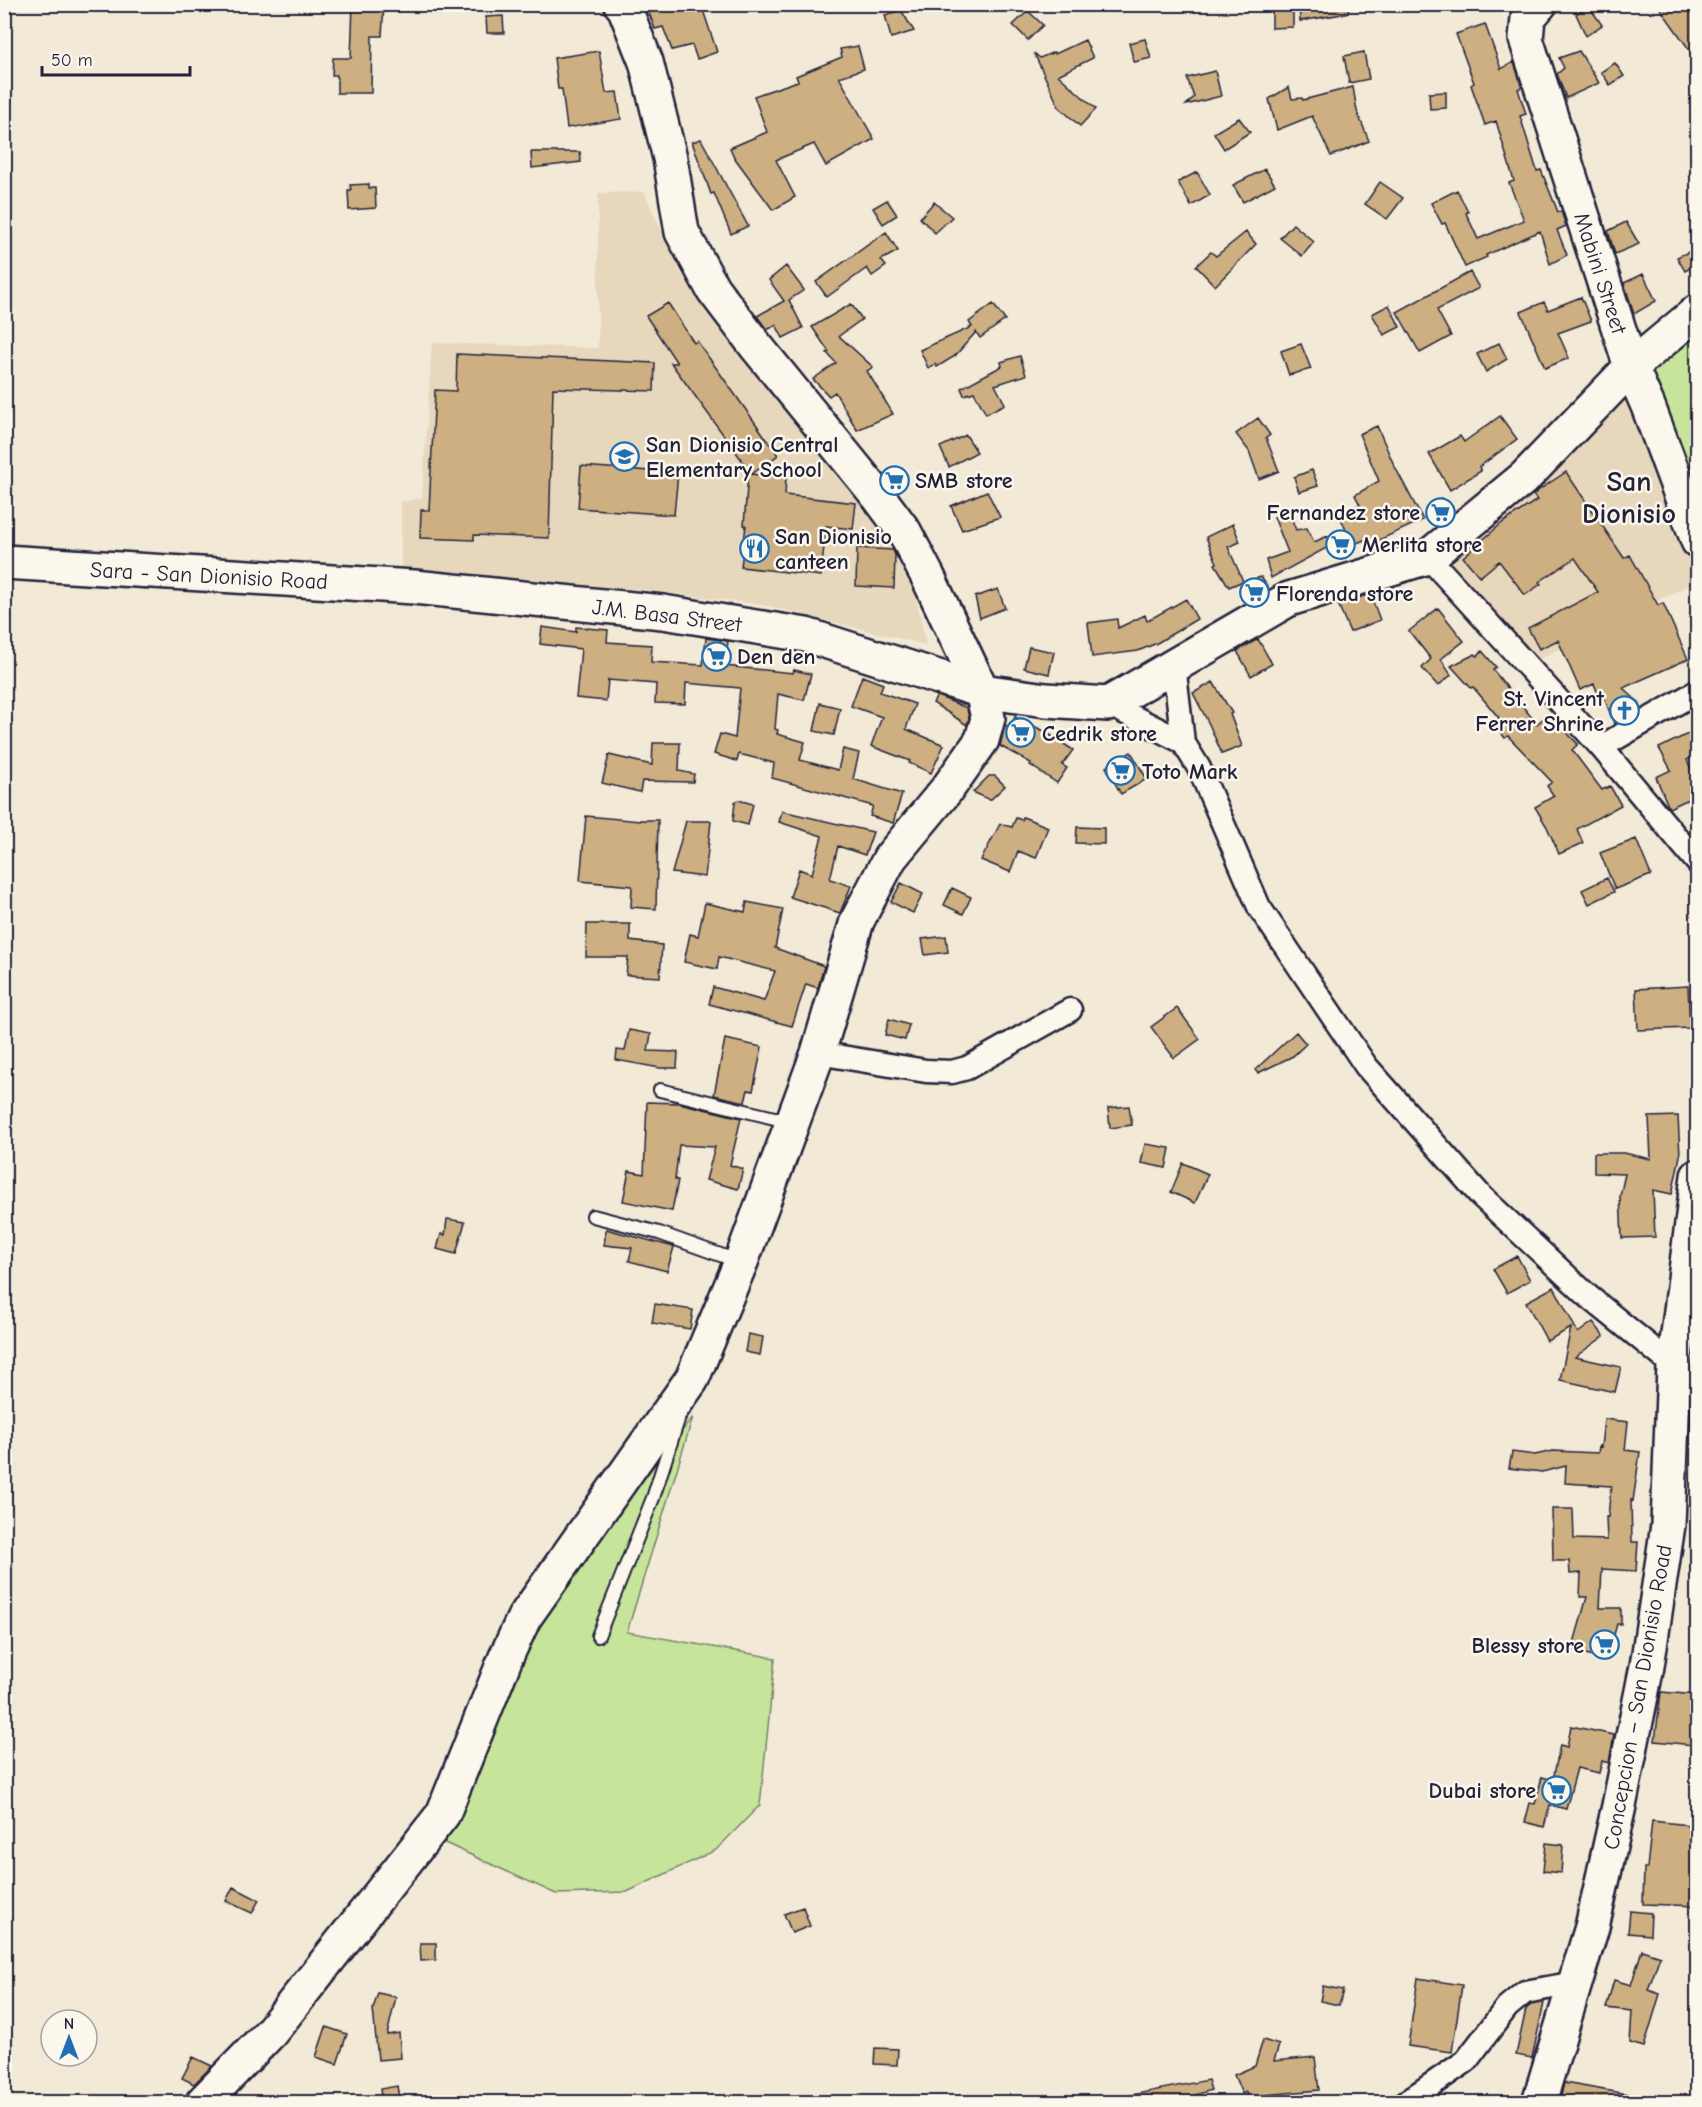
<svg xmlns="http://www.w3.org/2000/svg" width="1702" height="2107" viewBox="0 0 1702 2107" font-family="'Comic Neue',sans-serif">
	<rect width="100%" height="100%" fill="#f2e9d7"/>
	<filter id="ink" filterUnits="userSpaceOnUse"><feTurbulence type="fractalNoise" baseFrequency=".0167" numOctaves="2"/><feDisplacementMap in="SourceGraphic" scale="12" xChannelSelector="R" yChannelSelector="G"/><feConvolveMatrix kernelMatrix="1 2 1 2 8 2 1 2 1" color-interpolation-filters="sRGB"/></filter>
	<g filter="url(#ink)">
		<!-- built -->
		<path fill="#e7d8bd" d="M644,192L681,273L790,415L888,526L913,582L926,645L763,605L646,590L401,570V502L422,498L432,343L598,348V193Z
			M1625,400L1697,581L1535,661L1442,559Z"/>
		<!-- green -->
		<path fill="#c7e49b" stroke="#74836b" stroke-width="1.5" d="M1697,325V506L1651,375L1656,359Z
			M693,1417L627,1632L775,1658L760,1805L716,1850L627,1892L556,1894L445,1843L516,1647L581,1557Z"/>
		<!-- building -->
		<path fill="#cdaf81" stroke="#22223b" stroke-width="1.5" d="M353,4H384L382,36H372L371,93H337V75H332L333,58H351Z
			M655,4H701L717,52L697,59L692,45L672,50L663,27L655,29L649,13L657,9Z
			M1299,4H1348V13L1300,21Z
			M1657,4H1698V62Z
			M1588,5L1602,25L1586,36L1576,14Z
			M901,10L914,31L891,38L885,15Z
			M1293,10V27L1272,28V11Z
			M1028,11L1043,25L1028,40L1013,25Z
			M503,16L504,33H487L486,17Z
			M1485,24L1501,69L1514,62L1522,87L1518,89L1526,114L1520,116L1537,171L1541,170L1558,212L1561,211L1566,226L1557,230L1567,255L1550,264L1540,231L1486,255L1487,257L1465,267L1445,223L1442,224L1431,203L1457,190L1468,212L1466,213L1478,239L1524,220L1509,183L1514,181L1496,121L1485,125L1471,85L1474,83L1456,34Z
			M1145,39L1151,58L1134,62L1129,43Z
			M1085,40L1093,58L1058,75L1096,109L1080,126L1059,107L1034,53L1040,58L1054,52L1055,54Z
			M858,46L864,69L839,77L874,139L826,166L814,144L776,160L795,197L773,210L734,157L730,148L767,132L754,96L798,81L796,76L842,57L840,49Z
			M599,51L606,93L617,92L621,119L567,128L562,89H558L554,58Z
			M1579,51L1599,83L1566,98L1557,74L1564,68L1559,58Z
			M1364,52L1369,79L1349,83L1344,56Z
			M1615,63L1624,76L1610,85L1601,72Z
			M1215,71L1221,96L1186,105L1194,97L1187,78Z
			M1289,87L1292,99L1302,98L1303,100L1353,87L1357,111L1369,141L1331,156L1312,116L1277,130L1269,99Z
			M1446,92V108L1430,109L1429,93Z
			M1239,118L1250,132L1224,149L1214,133Z
			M701,139L748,226L731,234L714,193L711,194L692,142Z
			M531,152H580L581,162L532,168Z
			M1265,169L1275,185L1243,202L1233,185Z
			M1197,172L1210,195L1191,206L1178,182Z
			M1380,182L1403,198L1387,219L1365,204Z
			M369,184V188H375L376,208L349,210L348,190H351L350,185Z
			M887,200L897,215L883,224L873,208Z
			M934,202L952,217L935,233L920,218Z
			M1626,222L1639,244L1615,254L1608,231Z
			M1293,224L1314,242L1302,256L1280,238Z
			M886,232L898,251L881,260L886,266L872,276L867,268L827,297L816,282Z
			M1246,232L1256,244L1215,286L1196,266L1211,252L1216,256Z
			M1698,248V264L1685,271L1677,257Z
			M786,266L804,290L789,300L803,328L783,338L776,325L767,330L757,316L784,301L769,280Z
			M1470,272L1479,288L1437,310L1451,336L1420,353L1397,312Z
			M1643,274L1656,301L1634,314L1624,283Z
			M1581,297L1591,321L1558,333L1569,358L1545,368L1521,312L1544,302L1548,310Z
			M668,303L694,343L697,341L778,455L752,474L671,363H677L646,316Z
			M851,304L862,319L839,336L873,367L867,371L893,414L857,430L835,392L829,396L813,379L836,363L827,353L829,352L812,327Z
			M993,304L1005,320L980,338L976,332L955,356L937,367L935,364L928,368L920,350L972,327L969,322Z
			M1389,305L1400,327L1384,335L1372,314Z
			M1499,343L1507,359L1486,372L1477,354Z
			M1301,344L1311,369L1289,375L1281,351Z
			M457,354L655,363L654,391L553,388L549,538L474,535V540L420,538L421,510H429L435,390L456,391Z
			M1020,356L1026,375L995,385L1005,404L986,414L974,392L964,395L961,388L1002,366L1001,362Z
			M1500,416L1517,439L1479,467L1481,471L1450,490L1429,454L1460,436L1464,442Z
			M1258,418L1270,435L1266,438L1279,471L1259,479L1249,451L1236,434Z
			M1377,426L1394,465L1423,520L1381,539L1382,541L1367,547L1364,540L1338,551L1332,536L1346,530L1338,513L1360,505L1355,495L1379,481L1359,434Z
			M966,435L977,452L949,467L940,447Z
			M581,466L678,473L674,515L578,508Z
			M1312,470L1318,486L1299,492L1294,477Z
			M1566,472L1624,558L1630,555L1658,605L1663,603L1688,659L1623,688L1639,703L1641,709L1614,724L1604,697L1600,698L1594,684L1580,690L1558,640L1539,649L1528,628L1598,592L1575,558L1539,582L1541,584L1525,595L1499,561L1480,577L1463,557L1502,523L1537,500L1533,495L1539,490Z
			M748,474L786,477L785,495L856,503L853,529L826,526L821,576L741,567L746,525H744Z
			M987,491L1000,517L962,530L951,506Z
			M1441,498L1451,511L1439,520L1429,506Z
			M1288,510L1296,530L1307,528L1314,542L1328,536L1332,545L1271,578L1266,560L1288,552L1274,517Z
			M1233,524L1240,542L1228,547L1243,581L1229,587L1215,564L1217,563L1206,537Z
			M857,548L893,550L895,555L894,588L856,586Z
			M1261,577L1269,589L1252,598L1246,582Z
			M998,589L1005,608L980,618L975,597Z
			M1370,594L1380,620L1350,632L1338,604Z
			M1186,599L1197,619L1157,643L1138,651L1092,657L1088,623L1117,619L1118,628L1145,615L1147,621Z
			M1438,608L1464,641L1441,659L1451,675L1438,686L1422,668L1431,659L1409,631Z
			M542,627L576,632V627L608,630L607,642L652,645L651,662L703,665L706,638L728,641L725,666L793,673L794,670L811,674L804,700L778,694L775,729L778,730L777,734L805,742L800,760L838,770L843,749L859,753L853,779L902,794L893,823L870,816L873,806L772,778L774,763L739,754L737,761L714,754L720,734L735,738L740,688L686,683L685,704L655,703L656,684L608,680L606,701L576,698L581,649L540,644Z
			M1258,639L1272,664L1251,676L1237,651Z
			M1029,647L1054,652L1049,674L1024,668Z
			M1482,651L1496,667L1493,670L1537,724L1548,714L1578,744L1572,750L1602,790L1610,786L1621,805L1577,829L1583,843L1559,854L1547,827L1535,807L1554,796L1547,786L1552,782L1508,736L1505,738L1493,723L1499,718L1473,687L1471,688L1451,666L1475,654L1477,656Z
			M862,676L883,684L880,692L915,704L906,729L944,745L931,773L909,763L910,761L871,746L882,717L851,706Z
			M1213,682L1232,713L1230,714L1242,746L1222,754L1209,724L1193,693Z
			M937,696L967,708L969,718L967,725L933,703Z
			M820,703L840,708L834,735L814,731Z
			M1015,717L1044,731L1073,750L1062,765L1067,768L1057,783L1030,765L1031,763L1000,746L1005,725L1010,727Z
			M1698,729V754L1687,760L1698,784V795L1669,808L1656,777L1671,770L1659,748Z
			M653,743H680L679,771L694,774L693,782L642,781L640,792L602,783L609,755L652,765Z
			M1131,752L1147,779L1121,794L1106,767Z
			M989,776H995L1005,786L990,800L973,792Z
			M738,800L753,804L748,825L733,821L735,802Z
			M782,811L873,832L865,855L838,846L830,879L851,886L840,913L790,897L799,869L812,874L822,836L779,822Z
			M586,816L640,821V820H658L656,909L631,907L632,886L580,881Z
			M1023,817L1048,827L1036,858L1018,851L1010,872L981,860L1000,824L1012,827L1016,818L1022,820Z
			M686,821H711L705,877L672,873Z
			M1077,827L1104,828V844L1076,843Z
			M1636,839L1651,875L1615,889L1600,853Z
			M1607,878L1614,892L1589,904L1582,890Z
			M901,883L923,894L913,913L891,902Z
			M952,888L971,897L963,914L944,905Z
			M747,902L783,909L775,948L824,966L818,988L806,984L792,1026L709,1004L713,987L764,1001L775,971L719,957L717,969L684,962L690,934L698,936L705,903L745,912Z
			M587,924H630V941L662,945L660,977L626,975L628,957H586Z
			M946,936L948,952L925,955L922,939Z
			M1688,986L1690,1028L1638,1030L1636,989Z
			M1177,1008L1200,1039L1174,1058L1151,1027Z
			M889,1019L909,1025L905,1040L885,1035Z
			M629,1030L651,1034L648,1051L678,1052L677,1068H660L616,1060L617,1050L625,1051Z
			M1296,1032L1306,1044L1293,1056L1258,1073L1255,1070Z
			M725,1039L762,1047L753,1091L748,1090L745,1102L714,1095Z
			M647,1102L679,1103L741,1118L730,1165L743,1169L738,1189L706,1180L715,1147L679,1145L675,1180H678L672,1211L623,1201L629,1171L644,1174Z
			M1129,1106L1132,1125L1110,1128L1108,1108Z
			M1678,1116L1680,1156L1672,1194L1653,1190L1655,1237L1622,1238L1620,1196L1625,1174L1594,1173V1153H1624L1651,1159L1649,1117Z
			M1145,1144L1170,1148L1166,1168L1141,1163Z
			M1183,1163L1208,1174L1195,1203L1171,1192Z
			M447,1219L465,1222L456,1254L437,1249L441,1234L445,1235Z
			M606,1229L674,1247L667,1271L629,1261L632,1248L604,1245Z
			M1517,1256L1530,1280L1507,1293L1493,1269Z
			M1554,1287L1578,1333L1593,1322L1604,1336L1575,1357L1621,1367L1615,1392L1560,1380L1571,1328L1547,1341L1526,1302Z
			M655,1304L693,1310L690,1329L652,1323Z
			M748,1334L763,1337L760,1355L745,1352Z
			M1604,1419L1628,1422L1625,1450L1640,1452L1633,1501L1631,1500L1632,1542H1638L1636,1571L1602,1569L1600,1608H1621V1624H1617L1607,1660L1572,1650L1587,1597H1580L1581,1573L1570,1574L1569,1561H1553L1552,1509H1573L1574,1539L1607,1540L1606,1517H1608L1611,1486L1565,1483L1566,1466L1542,1472L1509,1468L1512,1452L1535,1455L1553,1451L1598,1453L1599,1446L1601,1447Z
			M1661,1692L1698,1695L1693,1745L1655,1741Z
			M1571,1726L1614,1735L1609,1763L1602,1761L1599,1773L1577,1768L1566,1809L1550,1805L1544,1827L1525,1822L1530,1803L1535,1804L1542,1777L1553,1780L1560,1745L1567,1747Z
			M1652,1821L1698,1826V1906L1643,1904L1644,1868H1647Z
			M1546,1843L1563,1845L1561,1873L1543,1871Z
			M233,1887L259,1900L252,1913L226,1901Z
			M803,1907L810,1926L792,1933L784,1914Z
			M1630,1911L1651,1913L1650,1935L1628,1933Z
			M420,1943H436V1960L421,1961Z
			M1642,1950L1660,1956L1648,1990L1660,1994L1644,2047L1630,2043L1632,2011L1606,2008L1614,1980L1631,1985Z
			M1418,1978L1462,1985L1452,2052L1408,2046Z
			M1323,1986L1343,1990L1339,2005L1320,2001Z
			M378,1993L396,1997L387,2035L399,2033L401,2058L378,2060L373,2009Z
			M1542,2003H1544L1532,2058L1516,2055L1526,2009L1531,2005Z
			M326,2027L347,2034L337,2064L316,2057Z
			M1263,2040L1279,2045L1274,2061L1315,2057L1319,2090L1265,2095L1267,2103H1249L1246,2092L1242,2094L1234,2075L1255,2066Z
			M875,2048L898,2049L897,2065L874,2064Z
			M193,2057L212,2066L194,2084L182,2078Z
			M1208,2080L1211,2090L1171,2103H1131V2095Z
			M1564,2083L1627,2094V2103H1559Z
			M397,2086L400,2103H382L380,2089Z"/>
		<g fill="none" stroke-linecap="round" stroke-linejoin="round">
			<defs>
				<path id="lane" d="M660,1090L791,1122
					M593,1216L659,1233L740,1262
					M598,1636L653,1498L678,1420"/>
				<path id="street" d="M1428,557L1601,747L1698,863
					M1174,665L1183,742
					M1108,704L1183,742L1199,768L1259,907L1366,1066L1481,1196L1588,1296L1674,1366
					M1601,747L1698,691
					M818,1053L926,1071L952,1072L967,1068L1070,1010
					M1406,2102L1466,2061L1507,2007L1525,1992L1575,1983"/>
				<path id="secondary" d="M1540,4L1528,18L1526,39L1631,367L1648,406L1698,541
					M4,562L414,587L663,612L806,635L982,691L1046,700L1108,704L1289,599L1428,557L1525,477L1631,367L1698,311
					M203,2102L271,2032L443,1814L506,1657L524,1618L692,1379L741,1262L818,1053L857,921L890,858L948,788L982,740L988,718L982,691L928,577L904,531L878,496L756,346L713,289L682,232L670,158L646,62L625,9L621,4
					M1539,2102L1592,1927L1619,1806L1647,1666L1668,1525L1674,1366L1698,1176"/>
			</defs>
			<!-- lane casing -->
			<use href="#lane" stroke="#22223b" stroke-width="16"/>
			<!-- street casing -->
			<use href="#street" stroke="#22223b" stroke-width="27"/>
			<!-- secondary casing -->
			<use href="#secondary" stroke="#22223b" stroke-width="38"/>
			<!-- lane -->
			<use href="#lane" stroke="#fbf7ec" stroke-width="12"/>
			<!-- street -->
			<use href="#street" stroke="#fbf7ec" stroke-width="22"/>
			<!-- secondary -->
			<use href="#secondary" stroke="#fbf7ec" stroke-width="33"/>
		</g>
	</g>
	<!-- icons -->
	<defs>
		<symbol id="school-ring" viewBox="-11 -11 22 22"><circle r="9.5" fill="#fbf7ec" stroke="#1f6fb2" stroke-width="1.5"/><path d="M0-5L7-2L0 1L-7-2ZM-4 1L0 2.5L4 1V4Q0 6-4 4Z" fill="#1f6fb2"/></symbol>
		<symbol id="supermarket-ring" viewBox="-11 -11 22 22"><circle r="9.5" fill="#fbf7ec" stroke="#1f6fb2" stroke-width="1.5"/><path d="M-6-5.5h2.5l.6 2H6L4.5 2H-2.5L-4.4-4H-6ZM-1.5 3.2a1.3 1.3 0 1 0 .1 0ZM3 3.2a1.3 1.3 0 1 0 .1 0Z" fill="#1f6fb2"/></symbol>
		<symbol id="restaurant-ring" viewBox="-11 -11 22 22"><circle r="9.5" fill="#fbf7ec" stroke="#1f6fb2" stroke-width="1.5"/><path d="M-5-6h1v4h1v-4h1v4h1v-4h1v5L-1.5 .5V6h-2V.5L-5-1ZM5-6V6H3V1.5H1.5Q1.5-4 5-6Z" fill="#1f6fb2"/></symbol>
		<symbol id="church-ring" viewBox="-11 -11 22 22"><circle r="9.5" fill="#fbf7ec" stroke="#1f6fb2" stroke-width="1.5"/><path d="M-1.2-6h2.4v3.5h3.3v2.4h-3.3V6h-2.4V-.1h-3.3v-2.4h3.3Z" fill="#1f6fb2"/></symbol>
	</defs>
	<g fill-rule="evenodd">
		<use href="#school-ring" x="608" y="440" width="33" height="33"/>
		<use href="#supermarket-ring" x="878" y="464" width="33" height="33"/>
		<use href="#supermarket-ring" x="1424" y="496" width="33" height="33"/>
		<use href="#supermarket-ring" x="1324" y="528" width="33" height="33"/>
		<use href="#restaurant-ring" x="738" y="532" width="33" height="33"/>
		<use href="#supermarket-ring" x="1238" y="576" width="33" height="33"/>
		<use href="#supermarket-ring" x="700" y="640" width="33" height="33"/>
		<use href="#church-ring" x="1608" y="694" width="33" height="33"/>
		<use href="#supermarket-ring" x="1004" y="716" width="33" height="33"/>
		<use href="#supermarket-ring" x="1104" y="754" width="33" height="33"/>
		<use href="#supermarket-ring" x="1588" y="1628" width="33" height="33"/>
		<use href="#supermarket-ring" x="1540" y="1774" width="33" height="33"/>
	</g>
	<g text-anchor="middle" stroke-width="5" stroke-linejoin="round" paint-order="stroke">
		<!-- street labels -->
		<g font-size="22" fill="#22223b" stroke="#fbf7ec">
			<text transform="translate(1601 273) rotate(72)" y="8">Mabini Street</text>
			<text transform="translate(209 575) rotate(3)" y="8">Sara - San Dionisio Road</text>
			<text transform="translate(667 615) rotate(7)" y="8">J.M. Basa Street</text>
			<text transform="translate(1637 1697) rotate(-80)" y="8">Concepcion – San Dionisio Road</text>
		</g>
		<!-- poi labels -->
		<g font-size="22" font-weight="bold" fill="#22223b" stroke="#fbf7ec" text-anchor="start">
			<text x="646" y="452">San Dionisio Central<tspan x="646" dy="25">Elementary School</tspan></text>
			<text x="915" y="488">SMB store</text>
			<text x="1420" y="520" text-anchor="end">Fernandez store</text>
			<text x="775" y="544">San Dionisio<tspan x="775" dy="25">canteen</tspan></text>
			<text x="1362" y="552">Merlita store</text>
			<text x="1276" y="601">Florenda store</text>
			<text x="737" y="664">Den den</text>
			<text x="1604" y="706" text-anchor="end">St. Vincent<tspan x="1604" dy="25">Ferrer Shrine</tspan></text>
			<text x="1042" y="741">Cedrik store</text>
			<text x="1142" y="779">Toto Mark</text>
			<text x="1584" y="1653" text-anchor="end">Blessy store</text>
			<text x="1536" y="1798" text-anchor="end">Dubai store</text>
		</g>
		<!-- district labels -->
		<g font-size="28" font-weight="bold" fill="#22223b" stroke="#fbf7ec">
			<text x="1629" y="491">San<tspan x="1629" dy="32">Dionisio</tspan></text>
		</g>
	</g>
	<!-- margin -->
	<rect width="1702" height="2107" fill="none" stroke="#fbf7ec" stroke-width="24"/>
	<rect x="12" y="12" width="1678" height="2083" fill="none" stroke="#22223b" stroke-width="2" filter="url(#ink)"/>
	<!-- north arrow -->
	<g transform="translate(69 2038)"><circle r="28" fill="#fbf7ec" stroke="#a4a2a5" stroke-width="1.5"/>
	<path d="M0-4.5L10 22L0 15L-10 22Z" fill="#1f6fb2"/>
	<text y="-9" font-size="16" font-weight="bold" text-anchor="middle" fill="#22223b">N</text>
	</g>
	<!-- scale -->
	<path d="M42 66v9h148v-9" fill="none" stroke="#22223b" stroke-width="3"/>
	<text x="51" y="66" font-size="18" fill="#22223b" stroke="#fbf7ec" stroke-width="4.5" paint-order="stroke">50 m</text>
</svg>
